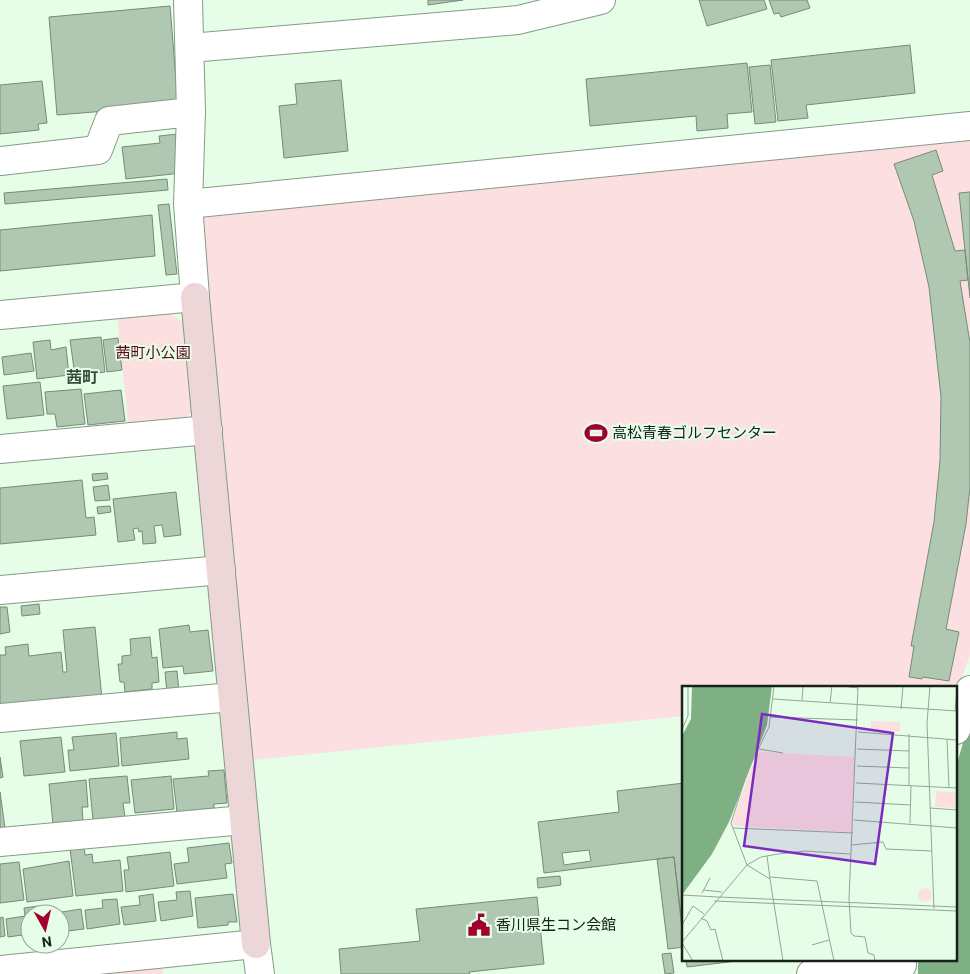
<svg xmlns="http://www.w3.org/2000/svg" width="970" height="974" viewBox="0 0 970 974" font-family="Roboto,'Noto Sans JP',sans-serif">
	<rect width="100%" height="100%" fill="#e6fee8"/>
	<!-- green -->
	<path fill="#fce0e1" d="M970,140V655L956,694V688H684V716L253,760L202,211Z
		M165,311L183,322L192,411L181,425L129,431L117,316Z
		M162,963L163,974H65Z"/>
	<!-- water -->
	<path fill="#7eb083" d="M970,719V974H918V960H956V767Z"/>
	<!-- building -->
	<path fill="#b0c8b2" stroke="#758b76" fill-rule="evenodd" d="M428,0H463L428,5Z
		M699,0H764L767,9L707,26Z
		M769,0H807L810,8L781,17L779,13L774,14Z
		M170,6L178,105L57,115L49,17Z
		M910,45L915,93L806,105L808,118L778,121L771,60Z
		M747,63L752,112L727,114L728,128L697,131L696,116L590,126L586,79Z
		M770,65L776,122L755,124L749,67Z
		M341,80L348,151L284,158L279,106L297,104L295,84Z
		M42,81L47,123L38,124L39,130L0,134V85Z
		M178,134L182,173L126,179L122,147L160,143L159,136Z
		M936,150L943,171L932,175L955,251L965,250L968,280L960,281L970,343V487L966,524L946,629L959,632L949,681L923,677L922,679L909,677L914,646H911L934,522L940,460L941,397L929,287L914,221L894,164Z
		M167,179L168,190L5,204L4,193Z
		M970,192V298L959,193Z
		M169,204L177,274L166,275L158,205Z
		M152,215L155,256L0,271V230Z
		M101,337L105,372L75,376L70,340Z
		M118,338L122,370L107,372L103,340Z
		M50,340L51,350L66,347L69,375L37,379L33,342Z
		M31,353L34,371L4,375L2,357Z
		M40,382L44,415L7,419L3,386Z
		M81,389L85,424L57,427L55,414H47L45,392Z
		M121,390L125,421L88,425L84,394Z
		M107,473L108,479L93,481L92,474Z
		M82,480L86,518L94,517L96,535L0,544V488Z
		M108,485L110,500L95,501L93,487Z
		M176,492L181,535L164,537L162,525L154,526L156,543L143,544L142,531L139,532L138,528L133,529L135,540L118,542L113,499Z
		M110,506L111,512L98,514L97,507Z
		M39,604L40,614L22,616L21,606Z
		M0,607H7L10,632L0,634Z
		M189,625L190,632L208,630L213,671L184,674L183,666L163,668L159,629Z
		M95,627L102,699L70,702L69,697L0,705V655H6L5,647L28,644L29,656L61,652L63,672H67L63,630Z
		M150,637L152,658L157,657L159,682L152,683V689L125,692L124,682H120L118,664H122V656L131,655L130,639Z
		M177,671L179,692L167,693L165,672Z
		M177,732V739L187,738L189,759L122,766L120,738Z
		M116,733L119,766L70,771L68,750H74L72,737Z
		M61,737L65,772L24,776L20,741Z
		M0,757L3,777L0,778Z
		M224,770L227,803L214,804V808L177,812L173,779L209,776L208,771Z
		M127,776L130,803H123L125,817L93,820L89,779Z
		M171,776L174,809L135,813L131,780Z
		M86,780L88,807H82L83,821L53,824L49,784Z
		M684,783V941L674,857L544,873L538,822L619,812L617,791ZM589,850L591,861L564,865L562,853Z
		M0,792L5,828H0Z
		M229,843L232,863L225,864L227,878L177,884L174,864L189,862L187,848Z
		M84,847L85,855L92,854L93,863L120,860L123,891L76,896L70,849Z
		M170,852L174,886L126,892L124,870H129L127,857Z
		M674,857L684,947L668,949L657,859Z
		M69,861L73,896L27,902L23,869Z
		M19,862L24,900L0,903V864Z
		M560,876L561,885L538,888L537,878Z
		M190,891L193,916L161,921L158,902L177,900L176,892Z
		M153,894L156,921L124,925L121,907L140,905L139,896Z
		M233,894L237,922H228V925L198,928L195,898Z
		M537,897L544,964L469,972L470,974H341L339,949L420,941L416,909Z
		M117,899L120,924L87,929L85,910L103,908L102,900Z
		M38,906L39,914H30V934L8,937L6,919L25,916L24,908Z
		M81,909L84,929L60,932V914H49Z
		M3,917L5,936L0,937V918Z
		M671,953L674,973L665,974L662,954Z
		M686,960H737V961L687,967Z"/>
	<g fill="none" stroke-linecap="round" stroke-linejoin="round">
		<defs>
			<path id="street" d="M190,48L518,20L601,0
				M0,161L98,150L109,121L191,112
				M188,204L970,126
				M0,315L195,297L188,204L191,112L188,0
				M0,449L208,430
				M0,590L221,570
				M0,718L232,697
				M956,730L970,690
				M0,842L244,820
				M0,970L256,944L260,974
				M811,974L902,965"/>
			<path id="secondary" d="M195,297L256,944"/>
		</defs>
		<!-- street casing -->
		<use href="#street" stroke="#859b86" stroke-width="30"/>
		<!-- secondary casing -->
		<use href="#secondary" stroke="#859b86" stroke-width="30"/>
		<!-- street -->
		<use href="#street" stroke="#fff" stroke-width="28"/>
		<!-- secondary -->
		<use href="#secondary" stroke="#ecd6d7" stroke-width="28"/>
	</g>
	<!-- icons -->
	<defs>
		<symbol id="stadium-bare" viewBox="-9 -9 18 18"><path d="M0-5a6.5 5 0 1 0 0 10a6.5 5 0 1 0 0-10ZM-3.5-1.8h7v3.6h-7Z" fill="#a10131" stroke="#e6fee8" stroke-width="2.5" paint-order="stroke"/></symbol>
		<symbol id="civic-bare" viewBox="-9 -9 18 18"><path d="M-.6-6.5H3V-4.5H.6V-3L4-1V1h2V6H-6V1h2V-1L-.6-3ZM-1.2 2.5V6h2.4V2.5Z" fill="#a10131" stroke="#e6fee8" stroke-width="2.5" paint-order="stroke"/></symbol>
	</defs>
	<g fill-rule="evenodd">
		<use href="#stadium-bare" x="580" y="417" width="32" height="32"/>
		<use href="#civic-bare" x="463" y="909" width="32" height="32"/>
	</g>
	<g text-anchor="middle" stroke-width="4" stroke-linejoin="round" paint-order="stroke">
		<!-- park labels -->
		<g font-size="15" fill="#5a0519" stroke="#e6fee8">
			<text x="153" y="358">茜町小公園</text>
		</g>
		<!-- poi labels -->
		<g font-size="15" fill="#182119" stroke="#e6fee8" text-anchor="start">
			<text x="612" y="438">高松青春ゴルフセンター</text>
			<text x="496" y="930">香川県生コン会館</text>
		</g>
		<!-- neighbourhood labels -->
		<g font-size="16" font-weight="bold" fill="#384c3a" stroke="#e6fee8">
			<text x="82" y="383">茜町</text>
		</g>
	</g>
	<!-- overview -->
	<g transform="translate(682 686)">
		<rect width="275" height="275" fill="#e6fee8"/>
		<path d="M189,35L218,36V46L189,45ZM78,66L173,71L169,146L53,140L50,137L68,84ZM254,105L274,106L273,122L253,121ZM236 209a7 7 0 1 1 14 0a7 7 0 1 1-14 0Z" fill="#fce0e1"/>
		<path d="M10,0H90L85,39L47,136L30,168L0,209V50L9,33Z" fill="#7eb083"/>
		<path fill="none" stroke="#94a695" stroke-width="1" d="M160,0L176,2M176,0L167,213L169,247L172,250L183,251L186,267L192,269L193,275M248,0L245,37L252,223M91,13L275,25M120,15L121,0M148,17L150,0M219,23L221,0M273,25L275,4M89,31L176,34M0,43L6,30V0M176,46L275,54M227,48V100M265,53L267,102M77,63L101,67M175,63L227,65M175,80L227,82M174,97L275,102M173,116L229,119M248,122L275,124M172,134L275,142M228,137L229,100M51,142L171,147M169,159L201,156L204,163L250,165M85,170L88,193M88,191L135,195L152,275M21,204L40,206M20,207L28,192M0,209L36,211M36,211L275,221M32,215L275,225M19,232L25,235L29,244L33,243L41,275M0,239L11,220L22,228M0,256L65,179L49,137L66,84L87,41L92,0M0,257L11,275M130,259L147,254M101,275L88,193L65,179L79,171L96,168L123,165L168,168"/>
		<path fill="#7b2cbf" fill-opacity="0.15" stroke="#7b2cbf" stroke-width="2.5" d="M80,28L211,47L193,178L62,160Z"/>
		<rect width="275" height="275" fill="none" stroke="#182119" stroke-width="2.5"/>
	</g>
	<!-- north arrow -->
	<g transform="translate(45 929) rotate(172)"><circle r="24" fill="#e6fee8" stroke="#94a695"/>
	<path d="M0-4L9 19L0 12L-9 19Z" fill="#a10131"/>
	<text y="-8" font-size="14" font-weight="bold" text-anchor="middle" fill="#182119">N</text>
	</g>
</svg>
